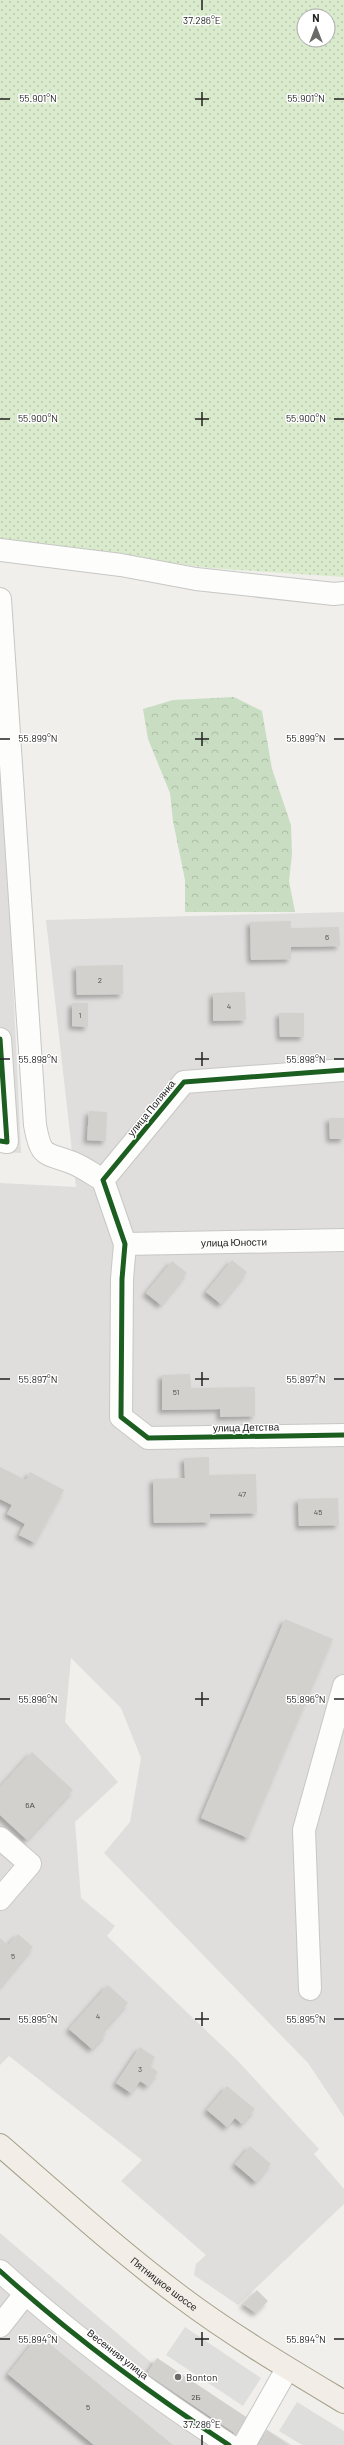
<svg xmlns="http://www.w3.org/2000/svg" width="344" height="2445" viewBox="0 0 344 2445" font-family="Barlow,sans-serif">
	<defs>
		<pattern id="grass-dots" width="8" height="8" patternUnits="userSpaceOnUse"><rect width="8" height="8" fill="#d9ebcc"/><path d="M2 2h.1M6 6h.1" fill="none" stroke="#bac9af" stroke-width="1.8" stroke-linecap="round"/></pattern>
		<pattern id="forest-crowns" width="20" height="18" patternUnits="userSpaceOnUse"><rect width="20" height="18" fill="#c8ddc2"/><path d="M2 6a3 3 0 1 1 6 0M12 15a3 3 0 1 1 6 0" fill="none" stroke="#acbda6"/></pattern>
		<filter id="shadow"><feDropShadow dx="-3.5" dy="3.5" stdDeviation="2" flood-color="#0004"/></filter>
	</defs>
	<rect width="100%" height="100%" fill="#f0efeb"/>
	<!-- residential -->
	<path fill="#dfdedc" d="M0,714L3,767L21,1153L0,1152Z
		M344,912V2117L308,2063L104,1853L130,1822L141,1758L121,1708L71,1658L65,1722L118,1782L75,1822L81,1898L115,1926L107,1936L237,2060L319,2149L314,2154L344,2189V2204L238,2305L194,2275L196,2264L206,2255L121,2181L142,2160L9,2056L0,2065V1183L76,1187L46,920Z
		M0,2233L153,2364L157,2358L248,2418L262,2436L266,2429L292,2445H0Z"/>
	<!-- religious -->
	<path fill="#dededc" d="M185,2327L261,2378L243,2406L166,2355Z
		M297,2402L344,2431V2445H302L279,2431Z"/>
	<!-- grass -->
	<path fill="url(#grass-dots)" fill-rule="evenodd" d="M0,0H344V577L210,568L0,541ZM304,16H328V40H304Z"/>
	<!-- forest -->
	<path fill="url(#forest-crowns)" d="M234,697L262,711L272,769L291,825L292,854L289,881L295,912H185V880L173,821L170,793L148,739L143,709L173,700Z"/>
	<!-- building -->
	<path fill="#d3d1ce" filter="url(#shadow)" d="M291,921V928L339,927L340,946L291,947V959L251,960L250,922Z
		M123,965V994L77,995L76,966Z
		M245,992L246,1020L213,1021V993Z
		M72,1003H88V1027L72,1026Z
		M279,1013H304V1037H280Z
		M89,1111L107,1112L106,1141L87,1140Z
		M329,1118H344V1139H330Z
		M232,1260L247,1272L221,1304L206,1292Z
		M172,1261L187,1273L161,1305L146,1293Z
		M190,1374L191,1388L255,1387V1416L220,1417V1409L162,1410V1375Z
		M209,1457V1475L256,1474L257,1513L210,1514V1522L154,1523L153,1479L185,1478L184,1458Z
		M0,1467L26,1480L30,1472L64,1490L35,1543L19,1535L25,1524L7,1514L12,1505L0,1499Z
		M338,1498L339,1525L299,1526L298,1499Z
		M285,1619L333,1639L248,1838L201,1818Z
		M32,1752L73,1790L27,1840L0,1815V1787Z
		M18,1934L33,1947L0,1987V1938L8,1945Z
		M108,1985L128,2003L103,2031L106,2034L92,2049L69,2029Z
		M140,2047L155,2057L150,2066L158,2072L148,2086L140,2081L131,2093L116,2083Z
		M227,2086L255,2109L242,2124L235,2118L227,2127L207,2110Z
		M250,2146L271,2164L256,2182L235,2164Z
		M257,2290L268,2301L256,2313L243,2304Z
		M39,2335L173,2445H94L8,2374Z
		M157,2358L246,2417L236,2434L147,2374Z
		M267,2430L289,2445H258Z"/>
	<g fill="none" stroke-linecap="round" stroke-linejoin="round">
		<defs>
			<g id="minor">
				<path d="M0,550L121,565L196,579L334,594L344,593"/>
				<path d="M0,599L35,1125C41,1159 45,1152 73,1163C83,1167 94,1175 103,1180"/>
				<path d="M0,1039L7,1142L0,1141"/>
				<path d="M344,1070L184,1082L103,1180L125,1244L122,1279L121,1417L148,1438L344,1435"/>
				<path id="s1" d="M125,1244L344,1240"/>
				<path d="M0,1838L30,1864L0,1899"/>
				<path d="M310,1989L304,1830L344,1686"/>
				<path d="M0,2271C71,2335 149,2393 229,2445"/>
				<path d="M0,2326L25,2294"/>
				<path d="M244,2445L287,2369"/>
			</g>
			<g id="major">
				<path id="s2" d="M0,2145C60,2197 118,2250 181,2297C233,2336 289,2369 344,2402"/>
			</g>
		</defs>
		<!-- minor casing -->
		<use href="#minor" stroke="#c7c7c5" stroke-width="24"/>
		<!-- major casing -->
		<use href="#major" stroke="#a6a088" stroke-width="24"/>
		<!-- minor -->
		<use href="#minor" stroke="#fdfdfc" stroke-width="22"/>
		<!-- major -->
		<use href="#major" stroke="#f2eee7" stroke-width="22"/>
		<defs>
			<path id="cycleway" d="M0,1039L7,1142L0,1141
				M344,1070L184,1082L103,1180L125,1244L122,1279L121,1417L148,1438L344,1435
				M0,2271C71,2335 149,2393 229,2445"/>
		</defs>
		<!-- cycleway casing -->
		<use href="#cycleway" stroke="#fff" stroke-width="8"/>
		<!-- cycleway -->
		<use href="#cycleway" stroke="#1b5e20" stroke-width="5"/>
	</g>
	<!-- ticks -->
	<path fill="none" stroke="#222" stroke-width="1.5" d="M202,0V10M202,92V106M0,99H10M195,99H209M334,99H344M202,412V426M0,419H10M195,419H209M334,419H344M202,732V746M0,739H10M195,739H209M334,739H344M202,1052V1066M0,1059H10M195,1059H209M334,1059H344M202,1372V1386M0,1379H10M195,1379H209M334,1379H344M202,1692V1706M0,1699H10M195,1699H209M334,1699H344M202,2012V2026M0,2019H10M195,2019H209M334,2019H344M202,2332V2346M0,2339H10M195,2339H209M334,2339H344M202,2435V2445"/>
	<!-- markers -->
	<circle fill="#6a6a68" stroke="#fff" stroke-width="1.5" cx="178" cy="2377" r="4"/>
	<g text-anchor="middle" stroke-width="3" stroke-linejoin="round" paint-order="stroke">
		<!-- number labels -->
		<g font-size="8" fill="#4e4e4d">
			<text x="327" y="940">6</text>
			<text x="100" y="983">2</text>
			<text x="229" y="1009">4</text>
			<text x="80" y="1018">1</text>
			<text x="176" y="1395">51</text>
			<text x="242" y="1497">47</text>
			<text x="318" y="1515">45</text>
			<text x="30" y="1808">6А</text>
			<text x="13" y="1959">5</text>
			<text x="98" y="2019">4</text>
			<text x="140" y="2072">3</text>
			<text x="196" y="2400">2Б</text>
			<text x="88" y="2410">5</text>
		</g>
		<!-- street labels -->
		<g font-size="10" fill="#222" stroke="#fff">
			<text transform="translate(151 1108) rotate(-51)" y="4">улица Полянка</text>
			<text dy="4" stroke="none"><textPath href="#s1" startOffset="109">улица Юности</textPath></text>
			<text transform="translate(246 1427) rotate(-1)" y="4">улица Детства</text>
			<text dy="4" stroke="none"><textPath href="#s2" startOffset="215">Пятницкое шоссе</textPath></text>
			<text transform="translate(118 2354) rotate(38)" y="4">Весенняя улица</text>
		</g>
		<!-- poi labels -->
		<g font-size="10" fill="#222" stroke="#fff" text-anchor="start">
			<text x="186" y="2381">Bonton</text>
		</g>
	</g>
	<g font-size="10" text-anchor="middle" fill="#222" stroke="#fff" stroke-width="3" stroke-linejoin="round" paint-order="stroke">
		<text x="202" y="24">37.286°E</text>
		<text x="38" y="102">55.901°N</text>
		<text x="306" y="102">55.901°N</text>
		<text x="38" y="422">55.900°N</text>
		<text x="306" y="422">55.900°N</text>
		<text x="38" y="742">55.899°N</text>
		<text x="306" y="742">55.899°N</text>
		<text x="38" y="1063">55.898°N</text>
		<text x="306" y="1063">55.898°N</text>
		<text x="38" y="1383">55.897°N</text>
		<text x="306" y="1383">55.897°N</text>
		<text x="38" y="1703">55.896°N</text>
		<text x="306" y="1703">55.896°N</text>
		<text x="38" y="2023">55.895°N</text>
		<text x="306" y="2023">55.895°N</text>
		<text x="38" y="2343">55.894°N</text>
		<text x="306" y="2343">55.894°N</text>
		<text x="202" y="2428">37.286°E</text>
	</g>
	<!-- north arrow -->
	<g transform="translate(316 28)"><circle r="19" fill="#ffffff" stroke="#a7a7a7"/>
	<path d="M0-3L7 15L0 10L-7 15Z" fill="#6a6a68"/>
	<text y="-6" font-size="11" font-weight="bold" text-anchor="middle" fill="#222222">N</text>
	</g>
</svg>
